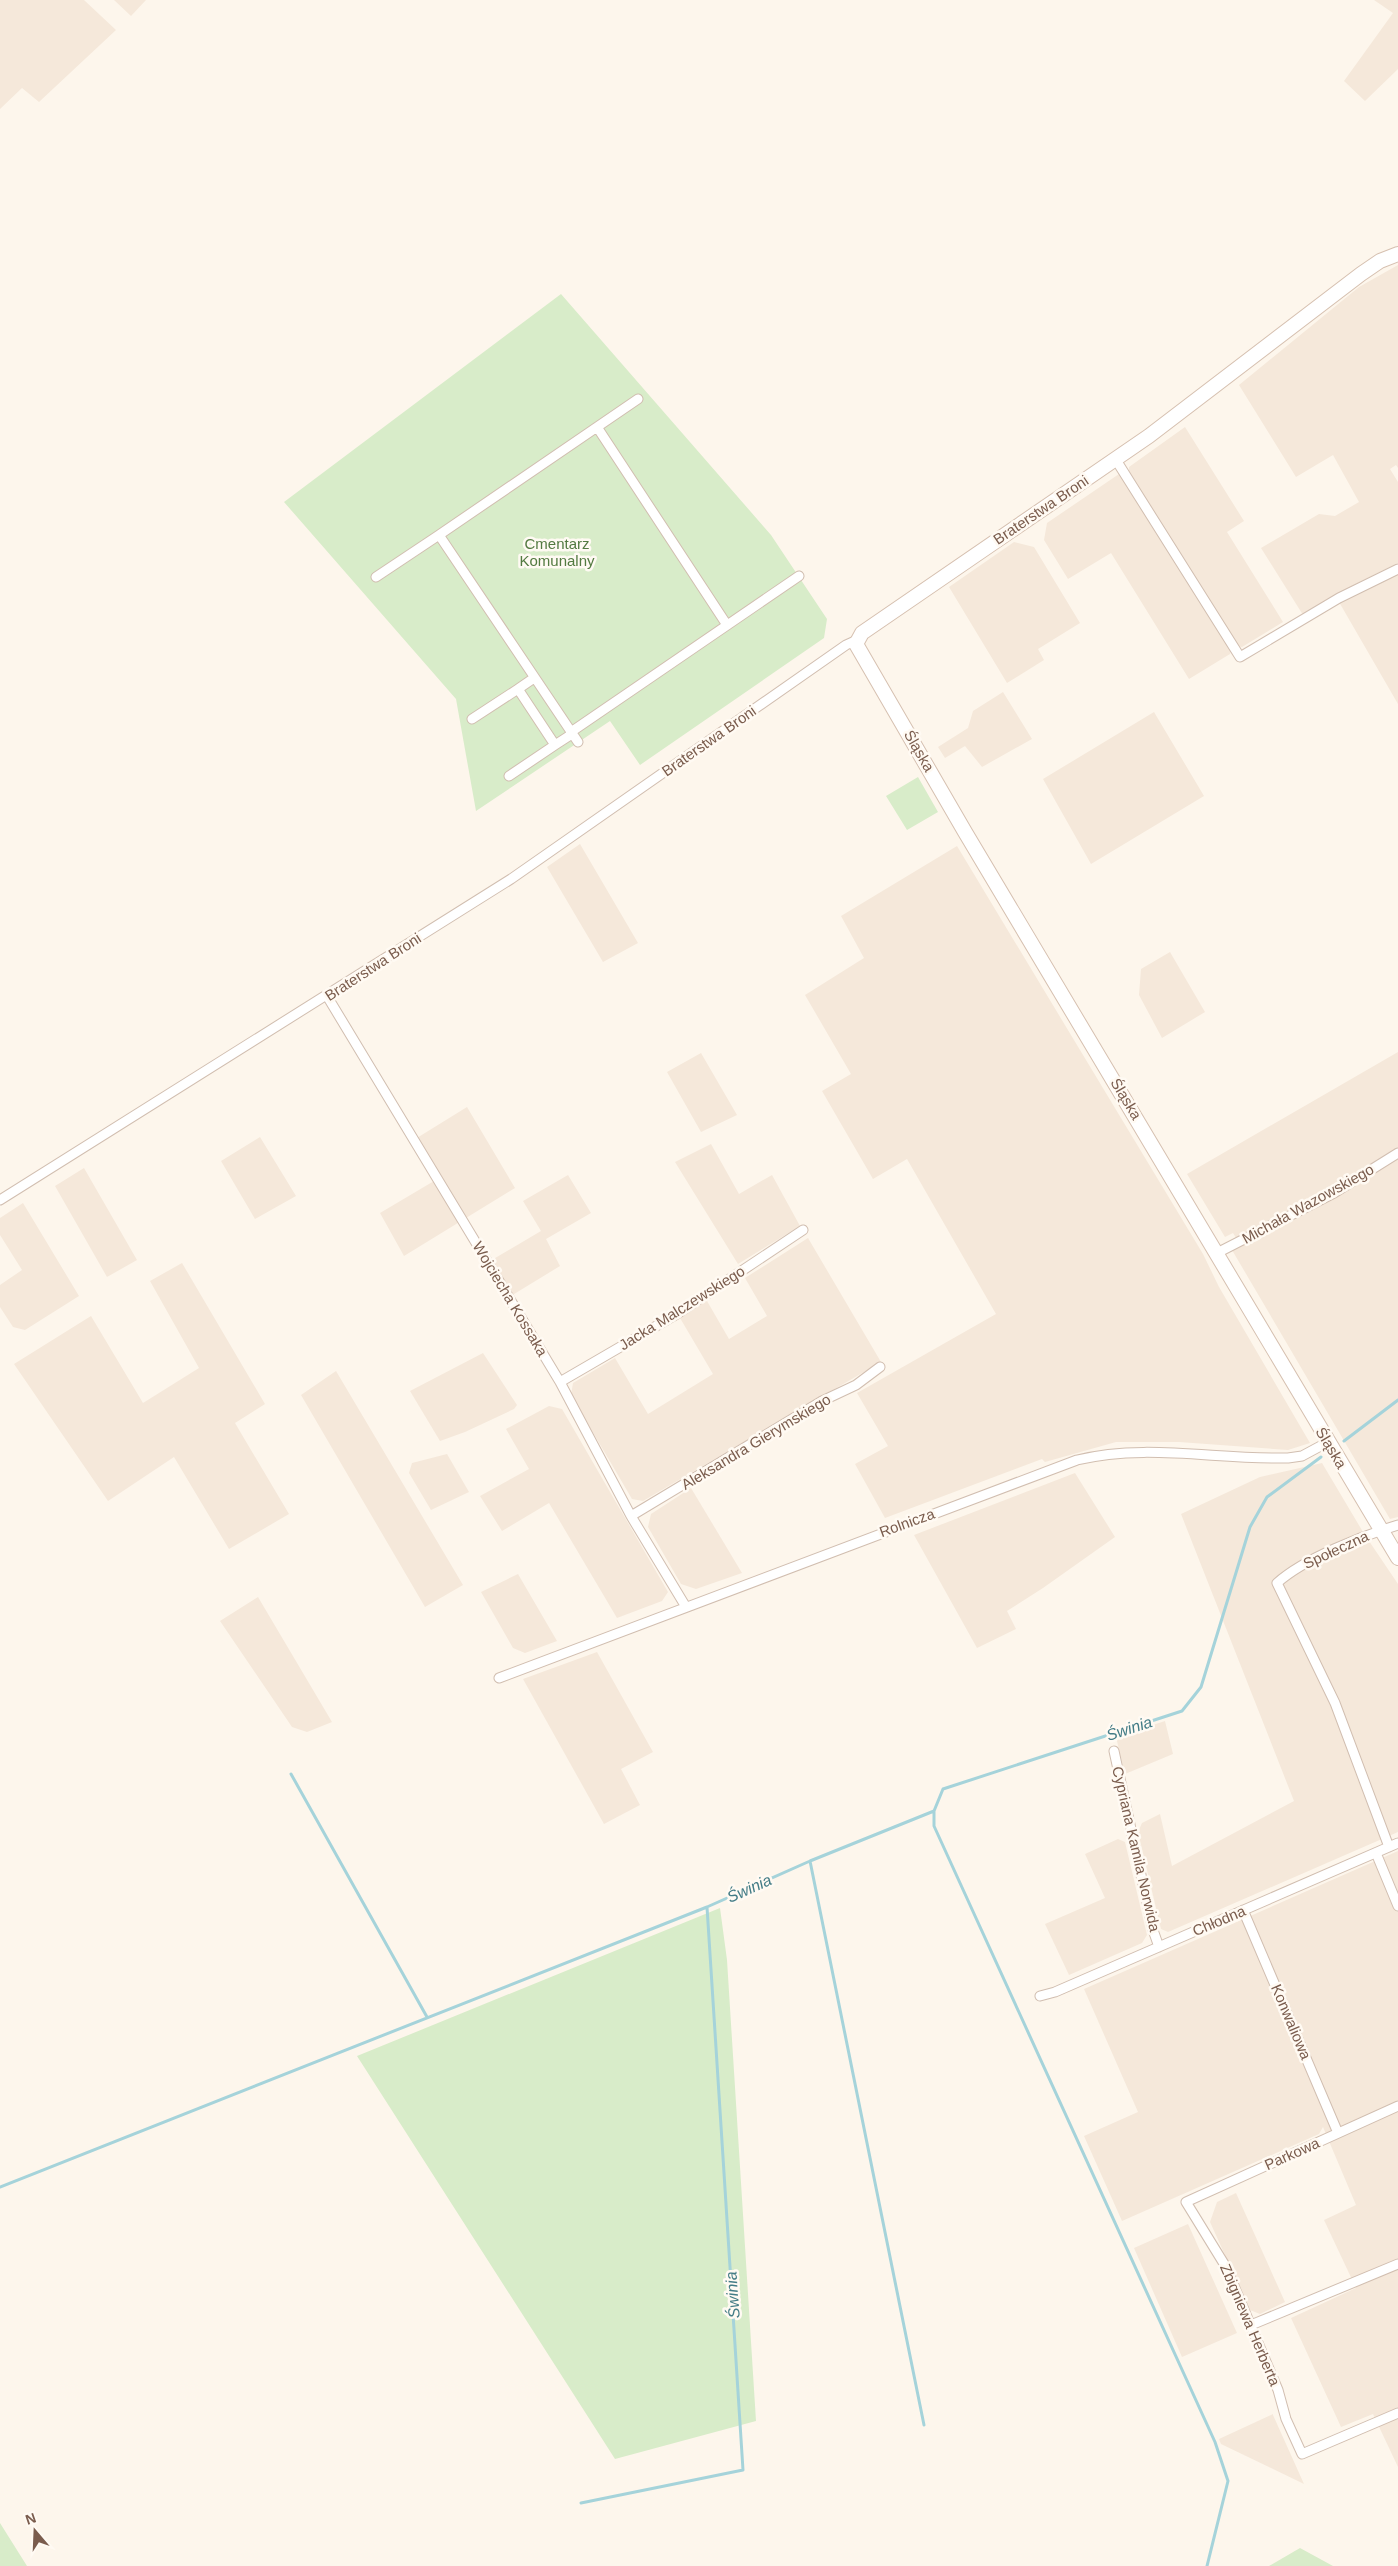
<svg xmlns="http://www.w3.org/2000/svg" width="1398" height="2566" viewBox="0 0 1398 2566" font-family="Helvetica,sans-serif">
	<rect width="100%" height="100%" fill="#fdf6ec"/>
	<!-- residential -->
	<path fill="#f5e8da" d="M0,0H84L116,30L39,102L22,88L0,109Z
		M114,0H146L131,16Z
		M1374,0H1398V69L1365,101L1344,81L1393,13Z
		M1398,265V468L1396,465L1390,469L1398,482V563L1360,582L1303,615L1261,548L1319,514L1335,516L1359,502L1333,455L1296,477L1239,385L1359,287Z
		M1185,427L1244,521L1227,532L1283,622L1242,647L1237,646L1129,471V467Z
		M1119,474L1122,475L1231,650L1230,654L1189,679L1111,553L1068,579L1044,540L1047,523Z
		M1014,542L1034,547L1080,623L1038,649L1044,660L1007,683L949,587Z
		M1398,575V704L1339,602Z
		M1003,692L1032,739L982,767L965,746L945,758L938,747L968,728L973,711Z
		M1154,712L1204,796L1091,864L1043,779Z
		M580,844L638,943L603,962L547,867Z
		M957,846L1203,1254L1219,1287L1310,1443L1288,1450L1179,1442H1116L1045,1462L1042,1459L885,1518L855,1464L888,1446L857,1393L996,1314L907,1159L873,1179L822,1091L851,1074L805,995L864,958L841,916Z
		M1170,952L1205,1012L1162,1038L1139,995L1141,969Z
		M1398,1052V1517L1390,1519L1232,1250L1241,1246L1233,1233L1225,1237L1187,1174Z
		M701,1053L737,1115L701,1132L667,1072Z
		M467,1107L515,1188L404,1256L380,1213L434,1181L412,1141Z
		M260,1137L296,1196L255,1219L221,1161Z
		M711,1144L739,1194L772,1175L800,1226L738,1264L675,1162Z
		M84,1168L137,1260L107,1277L55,1186Z
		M568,1175L591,1213L546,1239L560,1266L506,1299L485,1264L541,1231L523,1201Z
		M23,1203L79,1296L25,1330L13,1327L0,1307V1285L22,1270L0,1235V1218Z
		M808,1238L881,1362L643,1501L632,1499L571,1395L573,1383L615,1358L648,1414L713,1374L680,1318L707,1301L729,1339L767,1316L745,1278Z
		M182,1263L265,1404L235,1423L289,1514L229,1549L174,1457L108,1501L14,1364L91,1316L143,1403L199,1368L150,1281Z
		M483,1353L517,1405L514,1409L465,1432L440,1441L410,1391Z
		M336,1371L463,1585L425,1607L301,1395Z
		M549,1406L562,1409L668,1592L662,1601L617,1618L549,1503L502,1531L480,1496L529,1469L506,1429Z
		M447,1454L469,1492L431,1510L409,1473L412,1463Z
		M1322,1463L1363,1532L1357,1535L1369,1541L1398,1584V1832L1168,1932L1161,1929L1138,1832L1142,1823L1160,1814L1172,1866L1294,1801L1181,1514L1260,1477Z
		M1075,1473L1115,1537L1043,1588L1007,1611L1016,1629L977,1648L914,1535Z
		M691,1488L742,1573L696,1589L681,1584L648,1527L651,1514Z
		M518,1574L557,1641L525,1653L513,1648L481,1592Z
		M258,1597L332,1722L307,1732L292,1727L220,1621Z
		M597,1652L653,1752L621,1769L640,1805L604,1824L523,1679Z
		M1165,1721L1173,1754L1125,1774L1116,1737Z
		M1118,1839L1125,1842L1147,1935L1142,1943L1069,1975L1045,1924L1105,1898L1085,1854Z
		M1398,1851V2467L1373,2414L1341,2427L1291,2318L1356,2288L1324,2220L1356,2205L1323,2127L1319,2134L1122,2221L1084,2136L1138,2112L1084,1989Z
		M1236,2193L1285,2302L1260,2314L1250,2310L1210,2222L1217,2202Z
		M1188,2224L1237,2333L1182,2357L1134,2248Z
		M1273,2414V2415L1304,2484L1221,2444L1219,2439Z"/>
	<!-- green -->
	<path fill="#d8ecc9" d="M561,294L771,535L827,619L824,638L640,765L610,721L476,811L456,699L284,502Z
		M918,777L938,812L907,830L886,796Z
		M720,1908L727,1960L756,2421L615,2459L357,2056Z
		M0,2523L27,2566H0Z
		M1300,2548L1333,2566H1269Z"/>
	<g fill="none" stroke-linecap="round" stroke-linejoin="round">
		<!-- stream -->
		<path stroke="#a5d3da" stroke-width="3" d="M1344,1441L1398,1400
			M291,1774L427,2017
			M934,1811V1826L1215,2442L1228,2481L1207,2566
			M810,1861L924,2425
			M0,2187L707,1907
			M581,2503L743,2470L707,1907L810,1861L934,1811L943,1789L1182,1711L1201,1687L1250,1527L1267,1497L1321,1457"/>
		<defs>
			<path id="street" d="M597,427L727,625
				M1116,460L1240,657L1339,598L1398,569
				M439,535L638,399
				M376,577L439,535L578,742
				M518,689L534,678
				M472,719L518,689L555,745L509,776
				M571,732L799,576
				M555,745L572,734
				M327,996L560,1382L631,1516L686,1607
				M0,1200L511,879L846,645L857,640
				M1217,1253L1334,1193L1398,1153
				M560,1382L677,1314L803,1230
				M631,1516L822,1401L856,1385L880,1367
				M499,1678L1077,1460C1146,1443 1217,1460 1288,1458L1302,1456L1328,1442
				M1114,1751L1153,1930L1159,1947
				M1389,1847L1335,1703L1277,1583C1305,1558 1362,1536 1398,1525
				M1376,1853L1398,1906
				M1243,1910L1338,2133
				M1040,1996L1055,1992L1398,1843
				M1398,2106L1186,2202L1226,2267L1278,2390L1286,2419L1302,2454L1398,2413
				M1251,2325L1398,2264"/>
			<path id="secondary" d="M1398,254L1380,261L1361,274L1149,436L862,633L856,644L965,832L1398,1558"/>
		</defs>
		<!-- street casing -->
		<use href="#street" stroke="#d1beb0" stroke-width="11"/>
		<!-- secondary casing -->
		<use href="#secondary" stroke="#d6c0b0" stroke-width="16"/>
		<!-- street -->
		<use href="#street" stroke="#fff" stroke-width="9"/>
		<!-- secondary -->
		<use href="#secondary" stroke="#fff" stroke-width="14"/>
	</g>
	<g text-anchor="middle" stroke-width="5" stroke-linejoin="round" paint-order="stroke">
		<!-- street labels -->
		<g font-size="15" fill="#7a5c4d" stroke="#fffaf3">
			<text transform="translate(1041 510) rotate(-34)" y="5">Braterstwa Broni</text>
			<text transform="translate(709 741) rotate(-35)" y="5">Braterstwa Broni</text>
			<text transform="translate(919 751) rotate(60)" y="5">Śląska</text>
			<text transform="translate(373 967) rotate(-33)" y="5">Braterstwa Broni</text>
			<text transform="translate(1126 1099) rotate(59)" y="5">Śląska</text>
			<text transform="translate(1308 1204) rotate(-29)" y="5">Michała Wazowskiego</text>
			<text transform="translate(510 1299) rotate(59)" y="5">Wojciecha Kossaka</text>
			<text transform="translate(682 1308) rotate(-32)" y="5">Jacka Malczewskiego</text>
			<text transform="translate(756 1442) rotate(-31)" y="5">Aleksandra Gierymskiego</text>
			<text transform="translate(1331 1448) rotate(59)" y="5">Śląska</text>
			<text transform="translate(907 1523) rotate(-20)" y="5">Rolnicza</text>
			<text transform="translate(1336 1550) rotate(-25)" y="5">Społeczna</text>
			<text transform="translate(1136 1849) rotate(77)" y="5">Cypriana Kamila Norwida</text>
			<text transform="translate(1219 1921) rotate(-23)" y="5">Chłodna</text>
			<text transform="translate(1291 2022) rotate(67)" y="5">Konwaliowa</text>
			<text transform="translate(1292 2154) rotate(-24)" y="5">Parkowa</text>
			<text transform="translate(1250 2325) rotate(67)" y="5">Zbigniewa Herberta</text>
		</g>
		<!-- park labels -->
		<g font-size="15" fill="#537a41" stroke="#fffaf3">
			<text x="557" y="549">Cmentarz<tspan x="557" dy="17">Komunalny</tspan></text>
		</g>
		<!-- water labels -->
		<g font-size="16" font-style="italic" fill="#437c86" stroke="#fffaf3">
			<text transform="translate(1129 1728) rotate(-18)" y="6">Świnia</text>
			<text transform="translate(749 1888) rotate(-24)" y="6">Świnia</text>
			<text transform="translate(732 2295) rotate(-94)" y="6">Świnia</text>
		</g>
	</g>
	<!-- north arrow -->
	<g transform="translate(35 2531) rotate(341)" stroke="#fffaf3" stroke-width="4" paint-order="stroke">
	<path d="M0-4L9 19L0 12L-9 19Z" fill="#7a5c4d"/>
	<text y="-8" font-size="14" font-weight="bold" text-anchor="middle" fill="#7a5c4d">N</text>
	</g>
</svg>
